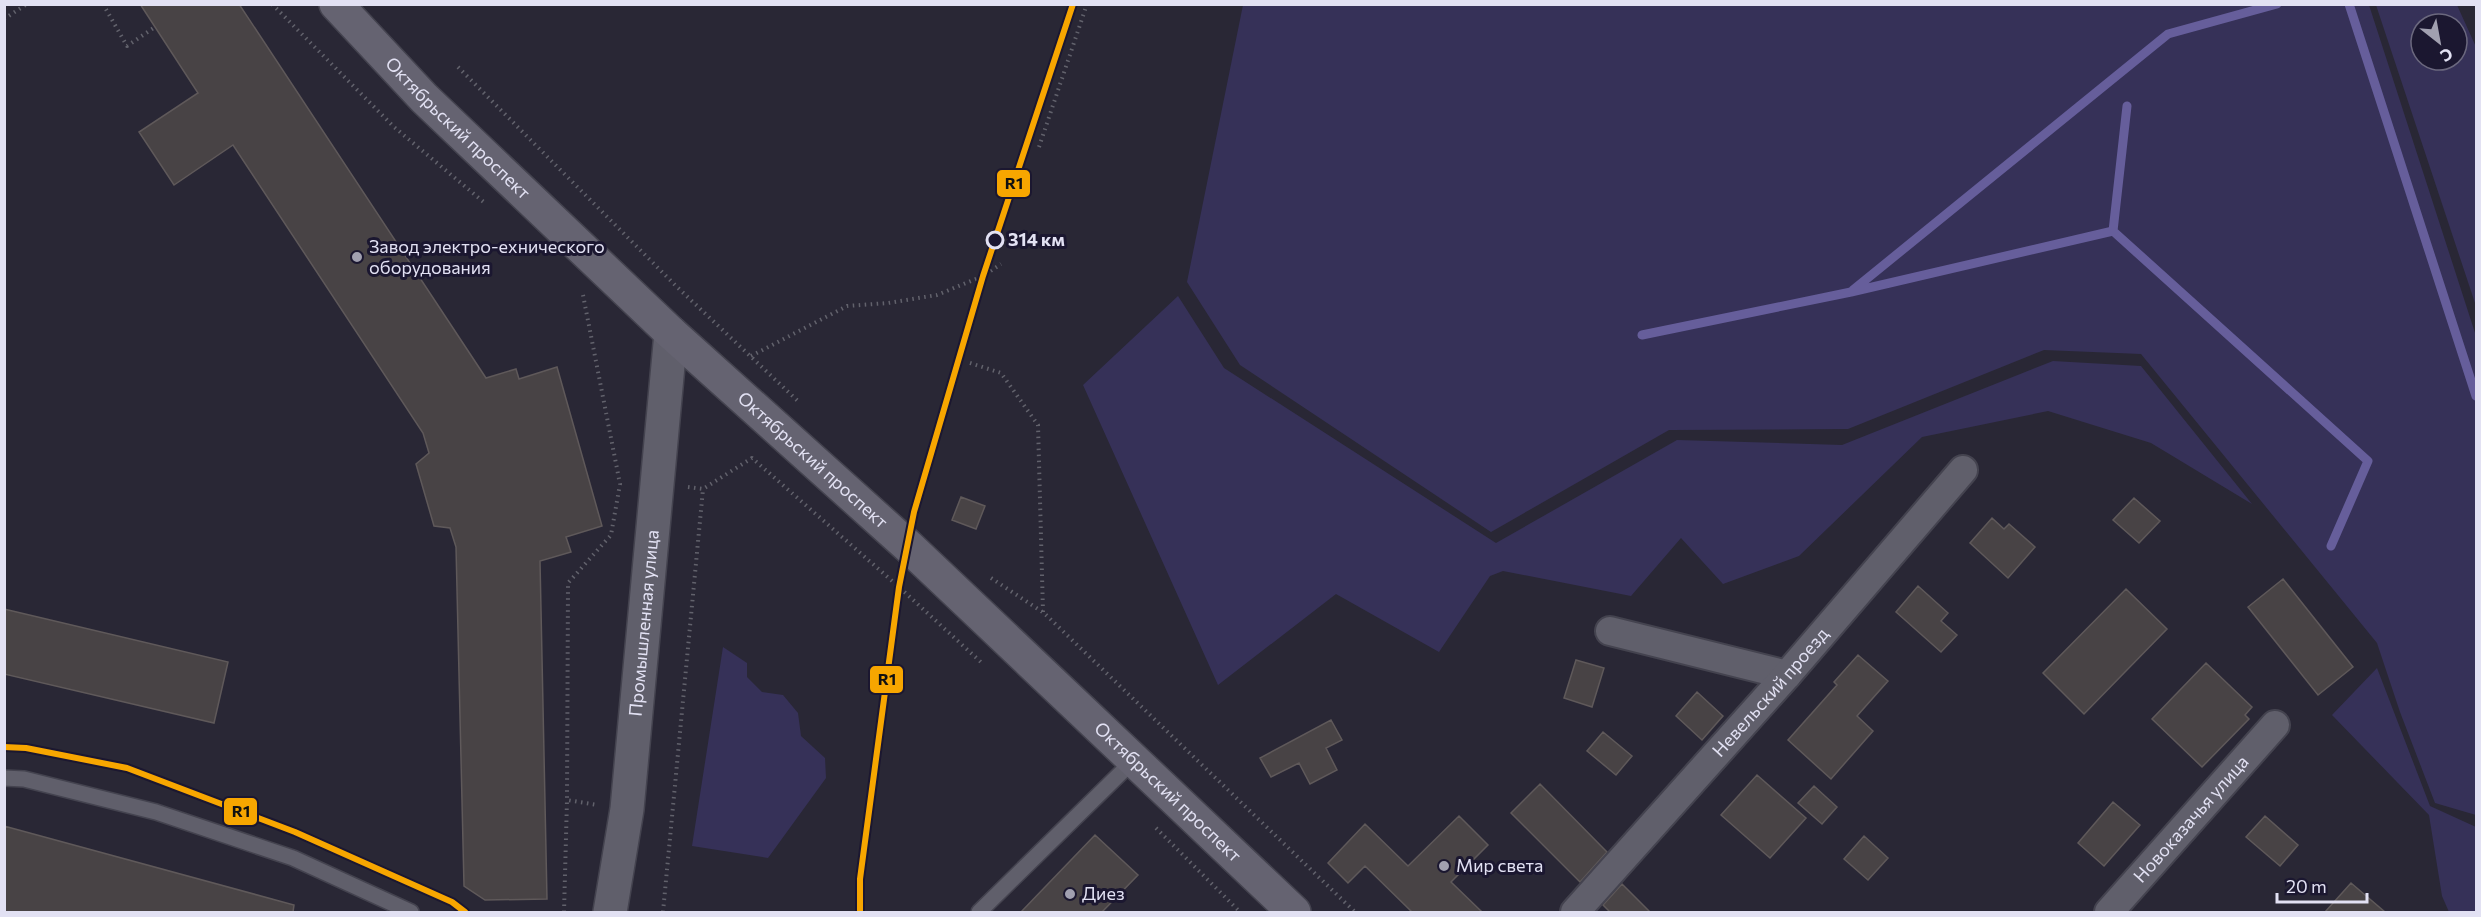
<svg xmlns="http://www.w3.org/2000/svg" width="2481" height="917" viewBox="0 0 2481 917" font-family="Commissioner,sans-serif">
	<rect width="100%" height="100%" fill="#292735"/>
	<!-- green -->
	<path fill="#363158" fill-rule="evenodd" d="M1243,5H2369L2476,336V815L2435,803L2400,712L2377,643L2141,354L2044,350L1848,429L1669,430L1491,532L1240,365L1187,282Z
		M2376,5H2457L2476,47V306ZM2421,24H2457V60H2421Z
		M1178,296L1224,368L1496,543L1677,440L1842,445L2053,361L2141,366L2252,504L2151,443L2048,411L1922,437L1799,556L1723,584L1681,538L1631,596L1503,571L1490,576L1439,652L1336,594L1218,685L1083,385Z
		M723,647L747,663V677L762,692L783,695L798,713L801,736L825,758L826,778L768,858L692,846Z
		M2377,668L2430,806L2476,827V912H2449L2442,896L2429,815L2332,715Z"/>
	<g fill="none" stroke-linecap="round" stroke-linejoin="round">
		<!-- stream -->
		<path stroke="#665e9b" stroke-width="9" d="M2349,4L2476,396
			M2113,231L2127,106
			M1853,290L2168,34L2277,4
			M1642,335L1851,292L2113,231L2368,461L2331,546"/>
	</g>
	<!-- building -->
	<path fill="#484345" stroke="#5f595a" stroke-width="1.5" d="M140,4H239L486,378L516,369L519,379L557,367L602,526L566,537L571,552L540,561L547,899L485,900L464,886L456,547L450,528L434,526L416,464L429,453L423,433L233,145L174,185L139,132L198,93Z
		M961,497L985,506L976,529L952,520Z
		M2134,498L2160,521L2139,543L2113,520Z
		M1992,518L2004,529L2009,524L2035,547L2008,578L1970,543Z
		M2283,579L2353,667L2318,695L2248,607Z
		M1918,586L1948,613L1941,621L1957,635L1941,652L1896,612Z
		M2126,589L2167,629L2084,714L2043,673Z
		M4,609L228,662L214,723L4,674Z
		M1858,655L1888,681L1857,716L1873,731L1831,779L1788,740L1837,685L1834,682Z
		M1576,660L1604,668L1592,707L1564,698Z
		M2206,663L2252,707L2245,715L2249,719L2202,767L2152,719Z
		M1697,692L1723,716L1702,740L1676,716Z
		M1331,720L1342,740L1326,748L1337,770L1310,784L1299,763L1271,777L1260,758Z
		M1603,732L1632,756L1616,775L1587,751Z
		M1757,775L1806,818L1770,858L1721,815Z
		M1540,784L1607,852L1580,882L1511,813Z
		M1814,786L1837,807L1822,824L1798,803Z
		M2113,802L2140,825L2104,866L2078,843Z
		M1459,816L1488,845L1451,882L1482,912H1412L1365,866L1348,883L1328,863L1365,824L1408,866Z
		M2265,816L2298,845L2280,866L2246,837Z
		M4,826L294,905L293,912H4Z
		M1095,835L1138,875L1102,912H1021Z
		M1864,836L1888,858L1868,880L1844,859Z
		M2351,883L2385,912H2325Z
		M1622,884L1650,912H1610L1603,905Z"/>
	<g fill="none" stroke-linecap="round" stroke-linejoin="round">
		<defs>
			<path id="service" d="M4,778L24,779L156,812L293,858L411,912
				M979,912L1134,760"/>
			<g id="minor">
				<path d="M1610,631L1787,675"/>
				<path id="s1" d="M1575,912L1787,675L1963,470"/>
				<path id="s2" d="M2109,912L2275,725"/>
			</g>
			<g id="secondary">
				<path id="s3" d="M610,912L627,809L671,333"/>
			</g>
			<g id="primary">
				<path id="s4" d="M336,4L424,98L671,333L908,546L1294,912"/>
			</g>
		</defs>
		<!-- service casing -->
		<use href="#service" stroke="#44434f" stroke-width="18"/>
		<!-- minor casing -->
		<use href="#minor" stroke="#44434f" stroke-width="32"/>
		<!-- secondary casing -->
		<use href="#secondary" stroke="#44434f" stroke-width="36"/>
		<!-- primary casing -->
		<use href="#primary" stroke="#44434f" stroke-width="36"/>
		<!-- path -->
		<path stroke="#62626c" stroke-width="4" stroke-dasharray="1.5 4.5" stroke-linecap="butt" d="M103,4L127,46L155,27
			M272,4L394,127L486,204
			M4,19L27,4
			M458,67L676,286L800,403
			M1039,147L1087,4
			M583,295L620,484L611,535L568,583L567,800L597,805
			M751,356L847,306L888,303L937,295L983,276L1001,264
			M970,363L1001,373L1038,425L1043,612
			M688,487L703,489L752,458L899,587L983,664
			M991,578L1044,613L1355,912
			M1156,828L1240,912
			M564,912L567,800
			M663,912L703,489"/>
		<!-- service -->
		<use href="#service" stroke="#605f6b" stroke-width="15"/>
		<!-- minor -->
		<use href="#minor" stroke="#605f6b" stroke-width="28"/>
		<!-- secondary -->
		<use href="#secondary" stroke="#605f6b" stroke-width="33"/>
		<!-- primary -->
		<use href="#primary" stroke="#656371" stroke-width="33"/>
		<defs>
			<path id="rail" d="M4,747L26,748L127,768L295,832L452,902L465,912"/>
		</defs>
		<!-- rail casing -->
		<use href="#rail" stroke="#5f5d68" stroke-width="7"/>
		<!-- rail -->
		<use href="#rail" stroke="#1b1730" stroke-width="4.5" stroke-dasharray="14" stroke-linecap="butt"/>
		<defs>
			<path id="rail-1" d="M4,747L26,748L127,768L295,832L452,902L465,912
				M860,912V879L899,587L914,512L983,276L1073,4"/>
		</defs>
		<!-- rail-1 casing -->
		<use href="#rail-1" stroke="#1b1730" stroke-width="10"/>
		<!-- rail-1 -->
		<use href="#rail-1" stroke="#f7a600" stroke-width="6"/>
	</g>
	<!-- markers -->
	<circle fill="#1b1730" stroke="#e2e1f3" stroke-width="3" cx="995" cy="240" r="8"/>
	<g fill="#a1a0b0" stroke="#1b1730" stroke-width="2">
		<circle cx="357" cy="257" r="6"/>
		<circle cx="1444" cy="866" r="6"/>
		<circle cx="1070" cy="894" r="6"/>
	</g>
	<g text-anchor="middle" stroke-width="6" stroke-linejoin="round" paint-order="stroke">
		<!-- street labels -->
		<g font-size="18" fill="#e2e1f3" stroke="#1b1730">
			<text dy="6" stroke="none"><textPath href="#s4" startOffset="174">Октябрьский проспект</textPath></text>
			<text dy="6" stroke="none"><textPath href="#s4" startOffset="660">Октябрьский проспект</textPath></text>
			<text dy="6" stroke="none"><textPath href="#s3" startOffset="291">Промышленная улица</textPath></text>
			<text dy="6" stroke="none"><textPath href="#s1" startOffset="294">Невельский проезд</textPath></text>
			<text dy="6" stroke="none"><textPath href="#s4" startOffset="1146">Октябрьский проспект</textPath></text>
			<text dy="6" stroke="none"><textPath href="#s2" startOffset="124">Новоказачья улица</textPath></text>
		</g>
		<!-- stop labels -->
		<g font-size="18" font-weight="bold" fill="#e2e1f3" stroke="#1b1730" text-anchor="start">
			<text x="1008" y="246">314 км</text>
		</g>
		<!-- poi labels -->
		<g font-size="18" fill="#e2e1f3" stroke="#1b1730" text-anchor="start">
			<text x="369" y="253">Завод электро-ехнического<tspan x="369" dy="21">оборудования</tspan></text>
			<text x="1456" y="872">Мир света</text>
			<text x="1082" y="900">Диез</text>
		</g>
	</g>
	<g stroke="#1b1730" stroke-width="2">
		<rect x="996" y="169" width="35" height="29" rx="6" fill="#f7a600"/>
		<rect x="869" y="665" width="35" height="29" rx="6" fill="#f7a600"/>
		<rect x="223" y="797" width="35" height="29" rx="6" fill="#f7a600"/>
	</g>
	<g font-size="16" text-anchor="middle" font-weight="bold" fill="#111">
		<text x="1014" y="189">R1</text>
		<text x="887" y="685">R1</text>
		<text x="241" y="817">R1</text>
	</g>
	<!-- border -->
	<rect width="2481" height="917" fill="none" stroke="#e2e1f3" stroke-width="12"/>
	<!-- north arrow -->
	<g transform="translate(2439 42) rotate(149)"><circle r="28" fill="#1b1730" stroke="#6b687e" stroke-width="1.5"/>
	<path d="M0-4.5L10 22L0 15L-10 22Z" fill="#a1a0b0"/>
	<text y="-9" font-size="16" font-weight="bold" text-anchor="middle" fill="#e2e1f3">С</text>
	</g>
	<!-- scale -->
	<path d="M2277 893v9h90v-9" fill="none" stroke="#e2e1f3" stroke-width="3"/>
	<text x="2286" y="893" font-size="18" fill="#e2e1f3" stroke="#1b1730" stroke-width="4.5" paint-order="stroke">20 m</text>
</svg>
